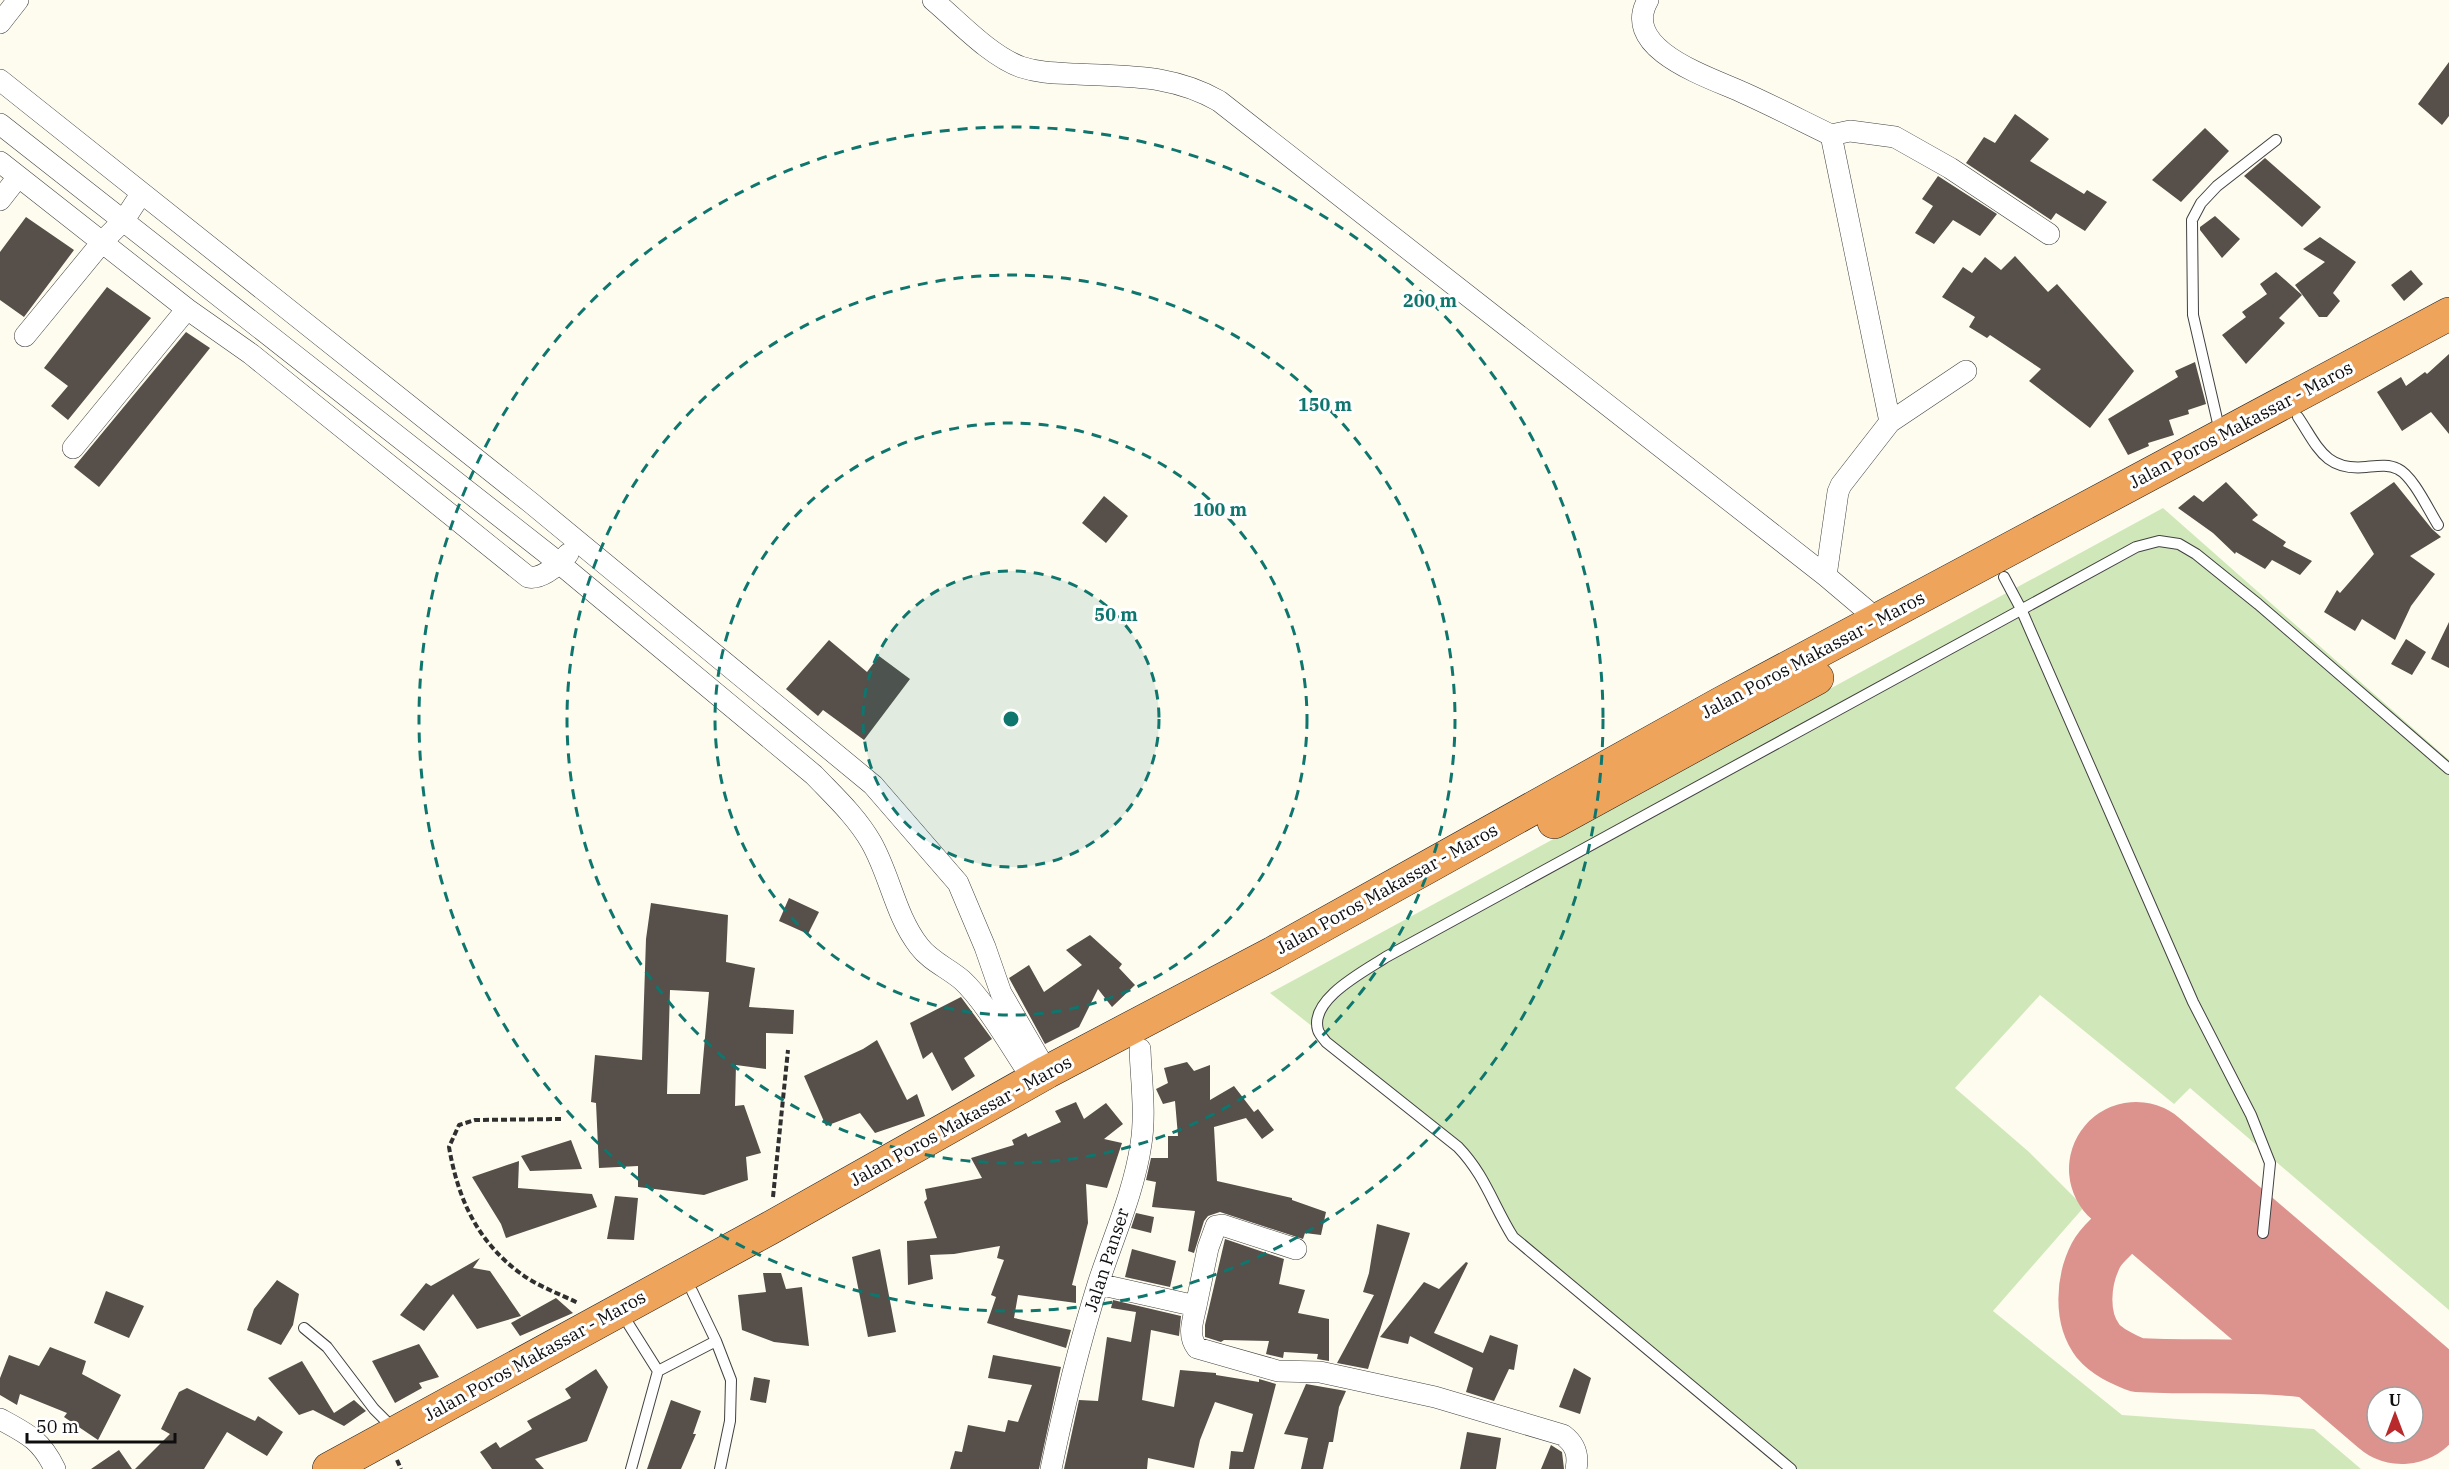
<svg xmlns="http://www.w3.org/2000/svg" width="2449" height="1469" viewBox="0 0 2449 1469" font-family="'IBM Plex Serif',serif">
	<rect width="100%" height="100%" fill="#fefcef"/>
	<!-- green -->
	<path fill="#d0e8b9" d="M2163,508L2449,760V1310L2190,1088L2174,1104L2040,995L1955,1088L2029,1152L2084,1207L1993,1311L2122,1415L2314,1429L2361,1469H1795L1512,1232L1466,1148L1270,993Z"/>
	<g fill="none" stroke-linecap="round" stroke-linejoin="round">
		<!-- taxiway -->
		<path stroke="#dc938e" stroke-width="54" d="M2302,1311C2293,1278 2278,1249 2255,1224C2242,1209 2228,1194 2208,1189C2171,1180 2137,1209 2114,1234C2108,1240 2100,1247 2096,1255C2083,1280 2080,1318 2098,1341C2108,1353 2123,1359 2137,1365C2222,1370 2316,1356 2395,1397"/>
		<!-- runway -->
		<path stroke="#dc938e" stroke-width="134" d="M2136,1169L2402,1397"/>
	</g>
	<!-- building -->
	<path fill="#564f4a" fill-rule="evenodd" d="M2449,62V116L2442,125L2418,104Z
		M2015,114L2049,139L2030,161L2084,194L2087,190L2107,202L2085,231L2056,213L2051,220L1966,163L1984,137L1995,143Z
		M2205,128L2229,151L2181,202L2152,180Z
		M2265,158L2321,207L2302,227L2244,176Z
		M1938,176L1997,214L1980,236L1953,220L1934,244L1915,233L1933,206L1922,199Z
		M2215,216L2240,239L2222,258L2200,230V227Z
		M26,217L74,250L24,317L0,300V252Z
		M2320,237L2356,262L2333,293L2340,301L2327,317H2319L2295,285L2325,262L2303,249Z
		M2015,256L2048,292L2057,284L2134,371L2090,428L2029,381L2041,369L1990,335L1987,338L1969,327L1975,317L1942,297L1963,267L1972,273L1985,257L2001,270Z
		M2411,270L2423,284L2404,301L2391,285Z
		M2276,272L2302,295L2279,318L2285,323L2246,364L2222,335L2246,317L2242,312L2267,294L2260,284Z
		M107,287L151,318L68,420L51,406L68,386L44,368Z
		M186,332L210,348L99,487L74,467Z
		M2449,354V434L2431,412L2402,431L2377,392L2401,377L2406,386L2425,372L2427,374Z
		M2195,362L2206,404L2188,410L2189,414L2169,420L2174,435L2148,443L2149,446L2128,455L2108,419L2178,377L2175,371Z
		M2226,482L2258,515L2252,520L2286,542L2283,546L2312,561L2300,575L2272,560L2265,569L2236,552L2235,554L2213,533L2178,508L2194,495L2203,502Z
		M2394,482L2432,529L2441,537L2410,556L2435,574L2411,606L2395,640L2362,619L2355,631L2324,612L2337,590L2340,593L2374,554L2350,513Z
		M1104,496L1128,516L1106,543L1082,523Z
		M2449,622V668L2431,659Z
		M2406,639L2426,652L2412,675L2391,664Z
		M829,640L867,672L879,656L910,679L864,740L823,710L818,716L786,689Z
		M789,898L819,912L808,934L779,921Z
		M651,903L728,915L726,962L755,968L749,1007L794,1010L793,1034L766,1033V1069L736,1065L735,1106L744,1105L761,1153L746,1157L748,1180L704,1195L638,1187V1166L599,1168L596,1103L591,1102L595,1055L642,1060L646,939ZM670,990L709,992L700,1094H667Z
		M1090,935L1122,964L1119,968L1135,985L1112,1007L1098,989L1079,1027L1045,1044L1009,978L1029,965L1044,992L1082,965L1066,950Z
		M961,997L992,1039L964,1058L975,1076L952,1091L932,1052L923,1059L910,1023Z
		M877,1040L907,1100L917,1094L925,1116L875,1133L860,1113L826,1126L804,1076L863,1049Z
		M1187,1062L1194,1071L1210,1065V1100L1234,1086L1254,1112L1258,1109L1274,1130L1262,1139L1246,1118L1214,1127L1217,1181L1292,1198V1200L1326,1212L1321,1235L1305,1233L1303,1239L1220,1212L1208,1216L1204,1221L1194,1253L1188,1251L1195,1211L1152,1207L1156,1182L1146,1180L1151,1158H1168V1136H1178L1175,1101L1163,1104L1156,1089L1168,1083L1164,1068Z
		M1076,1102L1084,1119L1106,1103L1123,1124L1104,1139L1122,1143L1107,1188L1086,1184L1088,1223L1072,1285L1076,1286V1303L1018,1295L1014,1318L1071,1330L1066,1348L987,1323L996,1297L991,1295L1004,1260L997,1258L1000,1246L954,1254L930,1255L933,1279L908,1285L907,1241L937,1238L924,1202L927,1199L925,1189L982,1178L971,1158L1014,1145L1012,1140L1026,1133L1028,1137L1061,1122L1055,1111Z
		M571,1140L582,1169L530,1171L521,1156Z
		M519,1161L518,1188L592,1194L597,1207L506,1238L501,1224L472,1177Z
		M615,1196L638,1198L634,1240L607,1239Z
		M1136,1213L1154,1217L1151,1233L1131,1228Z
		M1377,1224L1410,1233L1368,1369L1337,1363L1374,1295L1363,1292L1369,1273Z
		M1225,1239L1284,1259L1279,1284L1305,1290L1298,1313L1329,1319V1361L1317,1359L1318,1354L1284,1352L1283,1358L1266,1354L1269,1341L1224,1340L1221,1342L1205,1337V1325Z
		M880,1249L896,1332L868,1337L852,1257Z
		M1132,1249L1176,1261L1170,1287L1125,1277Z
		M480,1258L473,1268L490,1271L521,1316L477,1329L453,1294L424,1331L400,1315L426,1283L431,1286Z
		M1466,1262L1468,1263L1434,1333L1483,1353L1490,1335L1518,1345L1514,1370L1509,1369L1494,1401L1466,1392L1473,1368L1410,1336L1408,1344L1380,1337L1424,1282L1439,1289Z
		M763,1273H781L786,1289L802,1287L809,1346L774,1342L742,1330L738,1295L766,1292Z
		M277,1280L299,1294L293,1325L281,1345L247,1330L254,1309Z
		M106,1291L144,1306L129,1338L94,1323Z
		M556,1298L573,1313L520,1336L511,1323Z
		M1113,1300L1181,1316L1179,1336L1151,1330L1142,1400L1174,1407L1180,1370L1216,1373V1375L1259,1382V1379L1276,1384L1254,1469H1229L1231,1451L1243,1452L1253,1414L1215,1402L1200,1440L1194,1468L1148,1458L1147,1469H1064L1079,1400L1098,1401L1107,1337L1131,1342L1136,1312L1111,1308Z
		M419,1344L439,1377L419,1383L422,1388L395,1403L372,1361Z
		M50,1347L86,1361L82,1374L121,1395L98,1440L64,1417L67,1413L20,1394L17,1405L0,1395V1378L9,1355L39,1366Z
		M993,1355L1061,1367L1039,1469H950L955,1451L962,1452L968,1425L1005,1432L1008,1420L1018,1422L1032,1385L988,1378Z
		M302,1361L334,1413L354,1400L366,1411L344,1426L313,1410L299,1415L268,1378Z
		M1574,1368L1591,1378L1580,1414L1559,1407Z
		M596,1369L608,1387L587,1441L535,1459L544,1469H492L480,1452L496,1442L500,1448L532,1429L527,1421L571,1398L565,1389Z
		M754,1377L770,1380L766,1403L750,1400Z
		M1306,1384L1346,1391L1339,1407L1333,1442H1329L1323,1469H1301L1308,1438L1284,1434Z
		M187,1388L255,1421L258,1416L283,1432L267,1456L227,1432L204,1469H135L170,1434L161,1429L179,1392Z
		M671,1400L701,1411L693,1434H696L681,1469H647Z
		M1467,1432L1501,1438L1496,1469H1460Z
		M1551,1445L1562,1452L1564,1469H1541Z
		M119,1450L132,1469H91Z"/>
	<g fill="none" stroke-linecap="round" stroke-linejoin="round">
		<defs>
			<path id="lane" d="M2298,417C2318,447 2325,471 2366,467C2377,466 2388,464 2398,469C2413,476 2429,511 2438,525
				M2220,432L2193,315L2192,220L2201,203L2217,186L2276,140
				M2004,577L2021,609L2193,1002L2251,1115L2270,1163L2263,1233
				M692,1291L716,1341
				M629,1325L658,1371
				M304,1328L327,1347L374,1409L394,1429
				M631,1469L658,1371L716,1341L731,1380L730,1421L720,1469
				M1791,1469L1513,1237C1493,1205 1485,1175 1458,1147L1326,1042C1324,1039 1319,1034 1318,1030C1309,999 1365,971 1386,957L2136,547L2159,541L2179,544L2196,554L2258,604L2449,769"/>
			<path id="street" d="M933,0C958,21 990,56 1021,67C1039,73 1057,73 1076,74C1129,77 1171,74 1219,101L1826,576L1878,620
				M1648,0C1619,50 1712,78 1744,93C1773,106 1802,121 1831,135L1890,422
				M0,23L18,0
				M0,80L530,502L873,785L958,883L985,947L1001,993L1047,1072
				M0,124L559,563L814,775C834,796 856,816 871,842C890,875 895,915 919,946C930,961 948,968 962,980C986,1002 1014,1052 1034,1081
				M1831,135L1850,131L1895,137L1950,168L2049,234
				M0,162L187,309L73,448
				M0,200L18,177
				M187,309L251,354L528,577C542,580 559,564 568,554
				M25,336L103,241L124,220L141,194
				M1826,576L1838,492L1841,485L1890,422L1966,371
				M1098,1284L1196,1306C1193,1321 1187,1335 1197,1348L1278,1371L1320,1372L1435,1397L1563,1435C1575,1444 1579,1454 1576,1469
				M1196,1306L1208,1248L1216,1226L1222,1225L1296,1249
				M0,1419C28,1434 41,1440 55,1469
				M1051,1469C1064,1406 1079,1345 1098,1284C1113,1238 1134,1192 1141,1144C1146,1113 1141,1080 1140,1049"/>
			<path id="highway" d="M1554,822L1817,678
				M329,1469L770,1228L1047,1072L1273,953L1720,704L2449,314"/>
		</defs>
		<!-- lane casing -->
		<use href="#lane" stroke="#414141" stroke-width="12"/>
		<!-- street casing -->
		<use href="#street" stroke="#414141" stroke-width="22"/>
		<!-- highway casing -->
		<use href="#highway" stroke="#1f1f1f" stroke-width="34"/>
		<!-- path -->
		<path stroke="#303030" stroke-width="4" stroke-dasharray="6 3" stroke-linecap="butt" d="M561,1119L475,1120L459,1125L449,1147C458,1199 477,1241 520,1273C537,1286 560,1294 578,1303
			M773,1197L788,1050
			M397,1460L401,1469"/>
		<!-- lane -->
		<use href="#lane" stroke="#fff" stroke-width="10"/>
		<!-- street -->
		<use href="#street" stroke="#fff" stroke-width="21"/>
		<!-- highway -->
		<use href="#highway" stroke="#efa45c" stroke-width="33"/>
	</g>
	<!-- distance rings -->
	<circle cx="1011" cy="719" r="148" fill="#0f766e" fill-opacity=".12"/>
	<g fill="none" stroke="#0f766e" stroke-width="3" stroke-dasharray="10 8">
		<circle cx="1011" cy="719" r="148"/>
		<circle cx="1011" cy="719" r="296"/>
		<circle cx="1011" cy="719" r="444"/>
		<circle cx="1011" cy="719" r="592"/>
	</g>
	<g text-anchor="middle" stroke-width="6" stroke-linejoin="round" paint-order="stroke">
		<!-- street labels -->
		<g font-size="18" fill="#0e0e0e" stroke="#fff">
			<text transform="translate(2241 425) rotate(-28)" y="6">Jalan Poros Makassar - Maros</text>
			<text transform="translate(1813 655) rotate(-28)" y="6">Jalan Poros Makassar - Maros</text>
			<text transform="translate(1387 889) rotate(-29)" y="6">Jalan Poros Makassar - Maros</text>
			<text transform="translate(961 1121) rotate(-29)" y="6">Jalan Poros Makassar - Maros</text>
			<text transform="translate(1107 1260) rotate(-72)" y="6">Jalan Panser</text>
			<text transform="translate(535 1356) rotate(-29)" y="6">Jalan Poros Makassar - Maros</text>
		</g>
	</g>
	<circle cx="1011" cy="719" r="9" fill="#0f766e" stroke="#fff" stroke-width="3"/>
	<g font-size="18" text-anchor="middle" font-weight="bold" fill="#0f766e" stroke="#fff" stroke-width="6" stroke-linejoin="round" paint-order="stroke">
		<text x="1430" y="307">200 m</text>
		<text x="1325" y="411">150 m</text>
		<text x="1220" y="516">100 m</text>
		<text x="1116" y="621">50 m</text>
	</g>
	<!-- north arrow -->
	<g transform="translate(2395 1415)"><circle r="28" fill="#ffffff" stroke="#9f9f9f" stroke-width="1.5"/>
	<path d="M0-4.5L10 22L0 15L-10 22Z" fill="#b92a2c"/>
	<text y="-9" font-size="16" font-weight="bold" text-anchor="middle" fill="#0e0e0e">U</text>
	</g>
	<!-- scale -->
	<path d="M27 1433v9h148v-9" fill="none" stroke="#0e0e0e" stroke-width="3"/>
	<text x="36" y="1433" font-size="18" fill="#0e0e0e" stroke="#ffffff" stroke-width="4.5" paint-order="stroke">50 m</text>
</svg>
